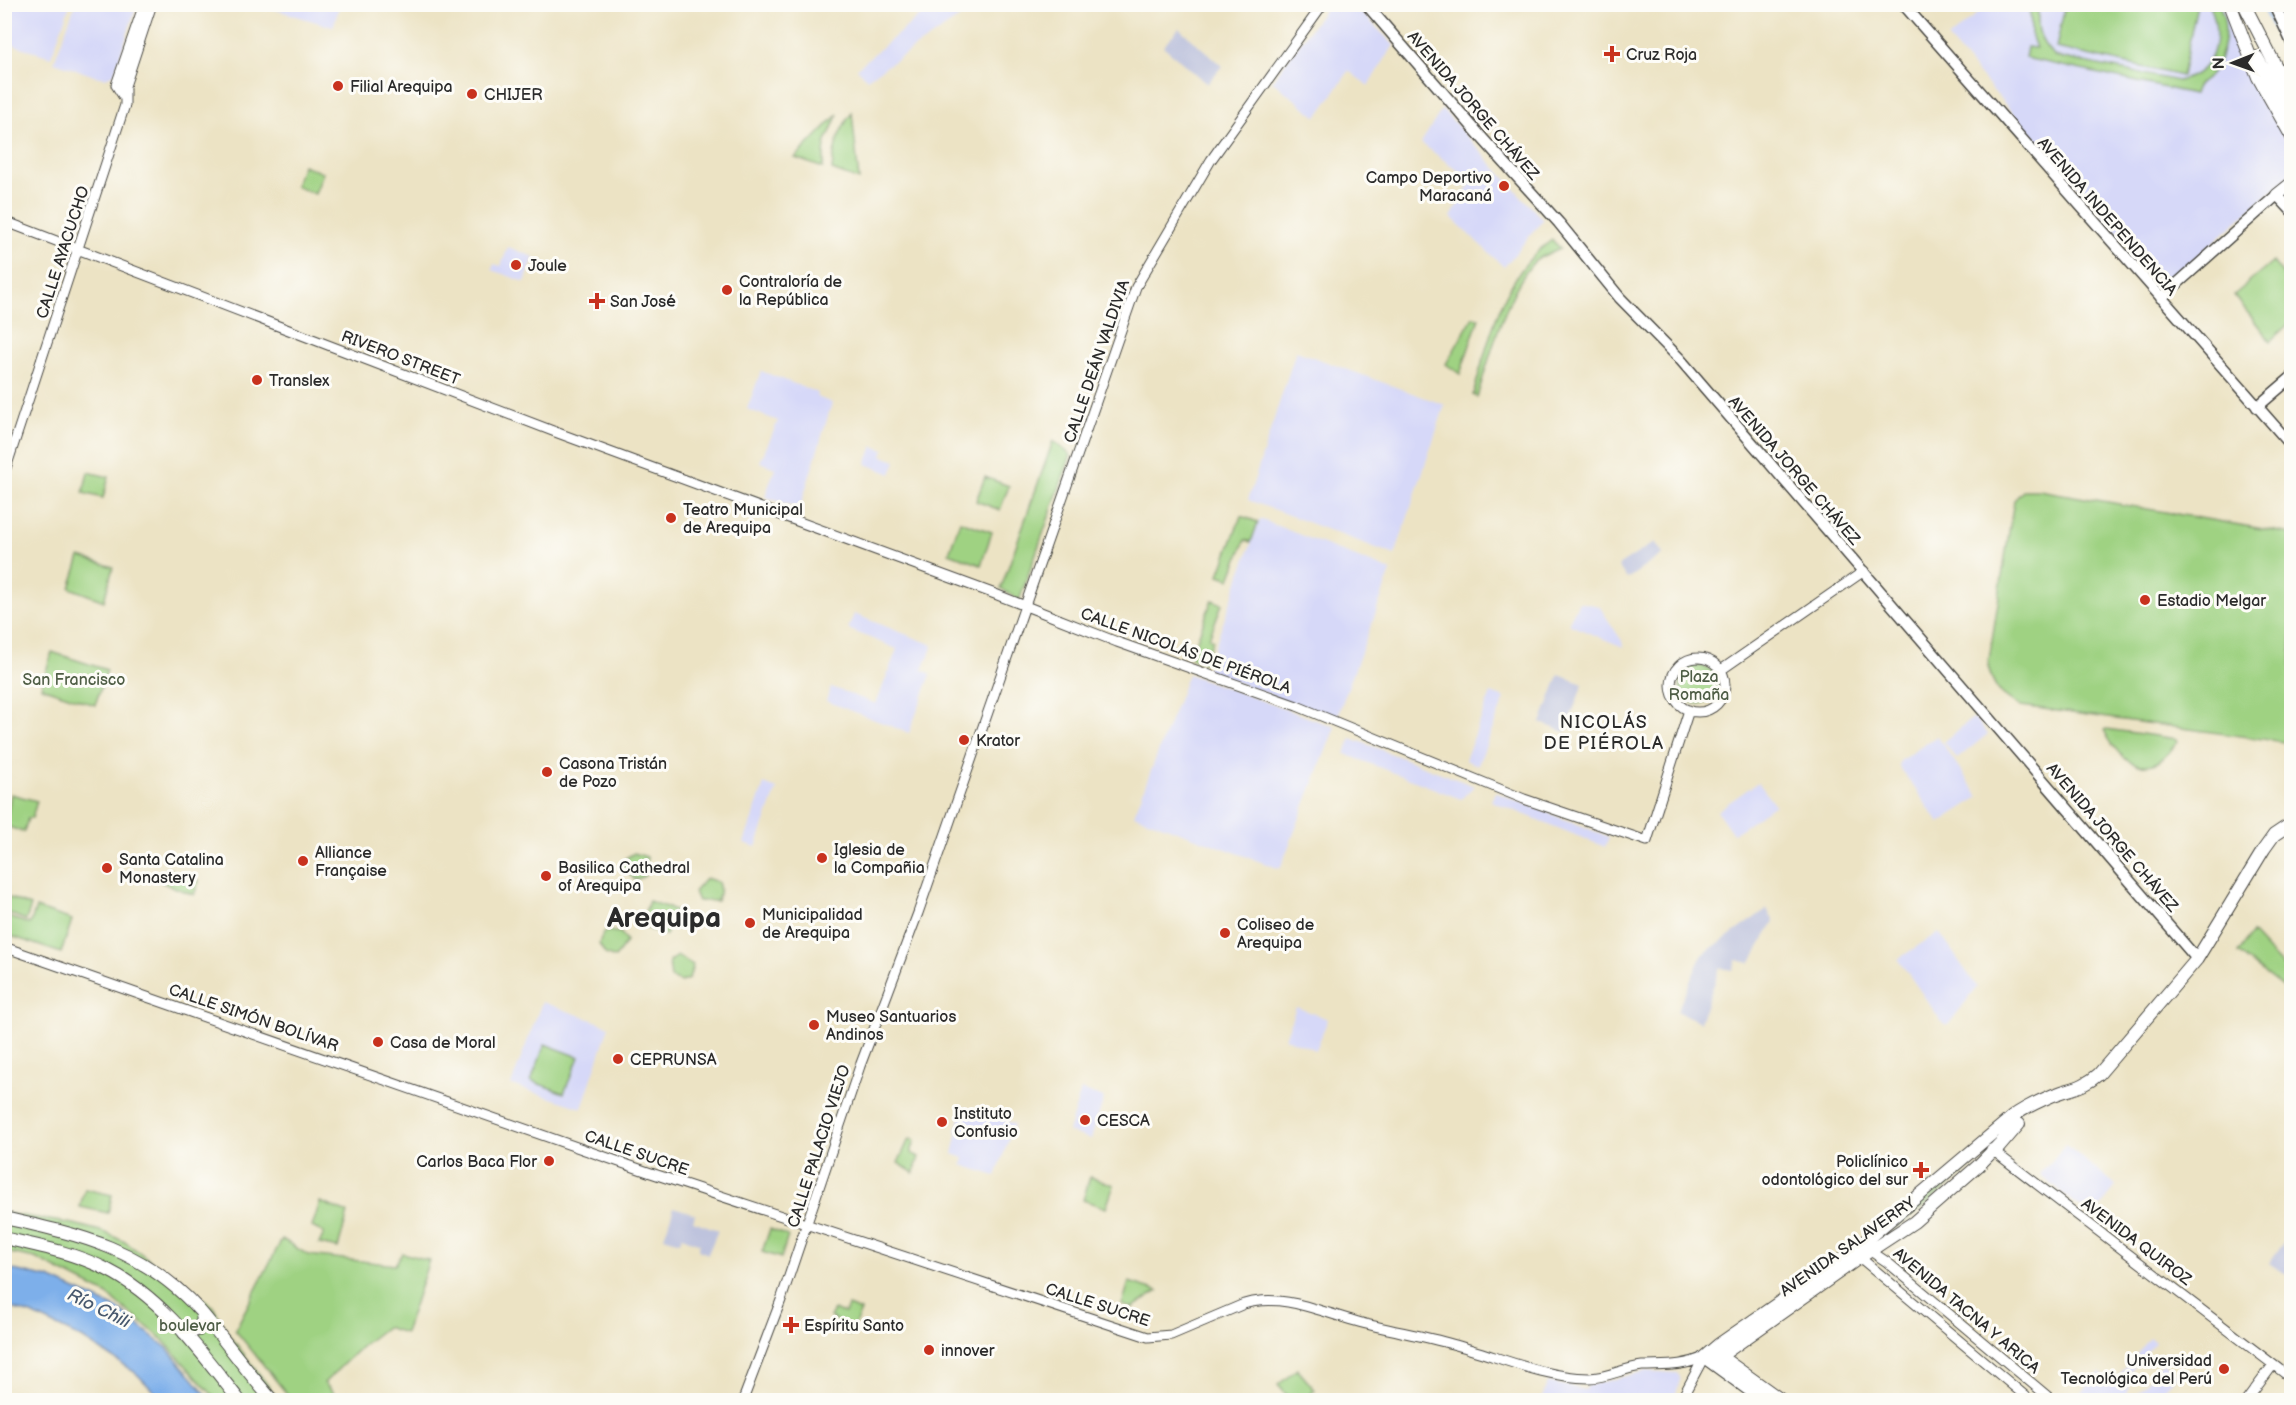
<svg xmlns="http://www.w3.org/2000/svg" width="2296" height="1405" viewBox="0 0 2296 1405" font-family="'Balsamiq Sans',sans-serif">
	<rect width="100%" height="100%" fill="#fdfcf7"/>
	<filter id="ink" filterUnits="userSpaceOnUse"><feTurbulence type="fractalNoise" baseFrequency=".0167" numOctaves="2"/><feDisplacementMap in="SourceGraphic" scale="12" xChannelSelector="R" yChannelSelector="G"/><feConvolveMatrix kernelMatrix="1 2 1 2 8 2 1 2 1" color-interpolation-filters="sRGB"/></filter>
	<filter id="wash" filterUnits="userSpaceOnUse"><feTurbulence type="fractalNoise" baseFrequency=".008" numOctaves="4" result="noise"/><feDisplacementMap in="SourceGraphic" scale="24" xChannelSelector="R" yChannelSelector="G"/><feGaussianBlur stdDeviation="1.35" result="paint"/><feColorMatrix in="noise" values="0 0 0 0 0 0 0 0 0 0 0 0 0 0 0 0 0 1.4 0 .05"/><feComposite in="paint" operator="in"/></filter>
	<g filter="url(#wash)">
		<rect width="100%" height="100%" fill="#ece3c4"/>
		<!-- built -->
		<path fill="#d6d8f8" d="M5,5H70L51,57L5,42Z
			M75,5H137L114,74L110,76L105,78L95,76L54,62Z
			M260,5L340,4V5L333,27Z
			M933,5H979L867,79L857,68Z
			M1328,5H1354L1394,45L1368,86L1349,71L1317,117L1272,81Z
			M1987,5H2222L2253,82L2291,149V174L2164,286L1948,39Z
			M1442,109L1543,220L1504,267L1451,217L1472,181L1421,143Z
			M508,247L534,257L525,282L492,270L494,264L501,266Z
			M1296,351L1445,405L1395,555L1248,500Z
			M761,371L818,393L817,397L832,403L800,508L765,497L775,468L760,462L778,421L747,409Z
			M873,446L884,450L882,456L896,461L891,474L866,464Z
			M1260,519L1391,571L1336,720L1206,671Z
			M1579,602L1599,606L1622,641L1623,647L1568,624Z
			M854,614L933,645L923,670L931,674L909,733L826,701L831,687L876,704L897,649L848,629Z
			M1188,674L1335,727L1280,869L1134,815Z
			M1491,693L1505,698L1478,765L1465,760Z
			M1974,717L1988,734L1957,759L1943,742Z
			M1937,736L1979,797L1939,823L1899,766L1900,761Z
			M1351,738L1474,786L1461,799L1345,754Z
			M1758,782L1775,805L1733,834L1717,811Z
			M764,784L777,789L756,847L744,843Z
			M1495,792L1609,837L1605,847L1491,801Z
			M1939,932L1977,987L1948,1025H1944L1898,959Z
			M542,1002L609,1026L582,1108L511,1085Z
			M1296,1007L1328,1019L1316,1050L1285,1038Z
			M1081,1090L1104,1098L1091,1139L1068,1132Z
			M964,1106L1014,1124L996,1176L962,1165L964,1158L953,1154L958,1132L956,1131Z
			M2066,1145L2116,1186L2093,1217L2041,1176L2040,1173Z
			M2150,1338L2155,1342L2123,1380L2130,1386L2126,1394L2132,1399L2163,1362L2177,1375L2153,1400H2075L2100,1373L2113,1383Z
			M1646,1371L1677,1373L1680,1380L1674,1400H1542L1547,1382L1586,1390L1587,1386Z"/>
		<!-- industrial -->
		<path fill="#bec3dd" d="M1179,28L1222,66L1207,84L1163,46Z
			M1655,542L1663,554L1627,579L1618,566Z
			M1559,675L1583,684L1565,732L1541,723Z
			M1767,909L1774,922L1750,963L1736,960L1733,970L1720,968L1700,1022L1677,1011L1702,955Z
			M674,1207L695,1214L693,1221L718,1230L708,1254L698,1250L700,1244L682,1237L680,1242L664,1237Z
			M2291,1232V1267L2286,1275L2269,1263Z"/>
		<!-- green -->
		<path fill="#9fd282" stroke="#657e56" stroke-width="1.5" d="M2030,5H2039C2036,27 2038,40 2054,56L2178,81C2184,79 2191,77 2196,74C2220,59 2219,27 2210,5H2219C2230,25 2225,54 2211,73C2204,83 2198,79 2194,94L2025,58L2027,47L2036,48L2031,34Z
			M2065,5H2197L2182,76L2056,48Z
			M852,113L859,180L832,170C834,148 838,131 852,113Z
			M838,114L825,144L823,168L795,158Z
			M303,165L323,173L315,194L295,186Z
			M1552,240L1560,248C1552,252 1538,257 1532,264C1505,296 1490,357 1477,397L1473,395C1487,348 1497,295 1531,258C1537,251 1545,245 1552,240Z
			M2273,262L2291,285L2292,321L2270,341L2234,295Z
			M1473,317L1479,318L1460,374L1446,364Z
			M1053,441L1071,455L1019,601L1001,588Z
			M88,472L109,477L103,498L83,493Z
			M985,477L1009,486L1000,510L976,501Z
			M2024,490H2039L2291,534V743L2021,706C2000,695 1994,689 1988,666L2014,500Z
			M1241,516L1258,522L1251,542L1245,540L1230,579L1219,575Z
			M960,521L992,532L981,565L949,553Z
			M80,557L113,567L104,601L70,588Z
			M1212,600L1222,604L1209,638L1213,640L1204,663L1190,658Z
			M52,652L107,670L95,705L41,687Z
			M1680 685a19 19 0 1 1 38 0a19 19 0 1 1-38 0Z
			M2106,729L2177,739L2178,742C2172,748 2165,758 2158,762C2132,774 2114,751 2104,730Z
			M11,794L37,801L32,818H28L24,832L5,826Z
			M634,853L647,857L645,876L635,880L623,868L626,858Z
			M167,868L199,881L194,895L161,882Z
			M706,878L718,882L720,890L717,901H698L694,892Z
			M5,896L31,906L26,920L5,912Z
			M649,901L675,910L666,935L640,926Z
			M36,908L72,920L61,953L5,934V916L30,924Z
			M609,931L621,933L626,942L615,958L605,954L599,944L603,933Z
			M2252,933L2291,975V994L2238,953Z
			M678,956L693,965L689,979L681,982L671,978L669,961Z
			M545,1044L579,1057L564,1093L531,1081Z
			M909,1139L915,1140L911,1153L919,1157L914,1173L898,1163Z
			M1969,1160L1973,1165L1912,1216L1876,1241Z
			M1090,1177L1114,1185L1106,1208L1083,1200Z
			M85,1189L112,1195L108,1213L80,1207Z
			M320,1202L348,1213L338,1248L319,1244L324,1233L312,1227Z
			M5,1213L74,1224L104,1232L125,1242L213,1306L227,1332L279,1400H217L160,1337L106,1294L35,1258L5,1252Z
			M770,1229L788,1236L781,1258L762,1252Z
			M282,1239L308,1255L395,1265L402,1253L429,1260L405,1333L386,1327L363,1345L324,1383L341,1400H292L235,1330Z
			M1129,1282L1158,1291L1132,1308L1122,1305Z
			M848,1306L861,1311L850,1335L840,1331L842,1324L830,1317L834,1310L845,1313Z
			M1297,1369L1315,1390L1304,1400H1291L1278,1385Z"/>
		<!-- water -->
		<path fill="#7dafea" stroke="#546d8a" stroke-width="1.5" d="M5,1268L49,1278L118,1309L167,1348L211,1400H162L136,1373L82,1338L34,1315L5,1306Z"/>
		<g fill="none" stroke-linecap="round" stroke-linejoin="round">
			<!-- stream -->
			<path stroke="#7dafea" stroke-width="3" d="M2261,4L2292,65"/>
		</g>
	</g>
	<g filter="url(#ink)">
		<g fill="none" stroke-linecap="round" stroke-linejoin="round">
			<defs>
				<path id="tertiary" d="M123,96L116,85L144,4
					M4,221L558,433L995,594L1117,642L1297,706L1524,799L1647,841L1689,710
					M4,474L125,105V86L152,4
					M1671 685a27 27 0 1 1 54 0a27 27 0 1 1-54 0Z
					M1721,670L1864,571
					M4,947L648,1172L1148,1337L1171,1335L1244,1304C1283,1293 1318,1311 1355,1321C1387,1330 1420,1335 1452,1344C1498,1356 1541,1377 1589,1378C1607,1378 1624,1368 1642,1366C1666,1365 1682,1367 1704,1357
					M1991,1149L2292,1379
					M1866,1248L1887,1262L2052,1400
					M1857,1255L2030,1400
					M743,1400L781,1300L860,1066L918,913L1136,287L1211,160L1323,4
					M1681,1400L1704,1357
					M2247,1400L2273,1365"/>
				<path id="secondary" d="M1366,4L1483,139L1559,223L1620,298L1679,358L2197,959
					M1903,4L2292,446
					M2274,4L2292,43
					M2161,298L2277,195L2292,211
					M2257,407L2292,377"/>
				<path id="primary" d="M2244,4L2292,98
					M2232,9L2258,77L2292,137
					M2257,57L2292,119
					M2277,195L2292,183
					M4,1218C82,1235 144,1249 200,1311C225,1340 247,1372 272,1400
					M4,1238C39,1246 74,1253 106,1269C162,1297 201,1352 239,1400
					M184,1333L198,1330L203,1320L202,1315
					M1714,1352L1781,1400
					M1712,1362L1856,1260L1914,1222L1978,1166L2019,1124L1995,1152
					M1763,1400L1704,1357L1718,1345L1852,1252L2012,1117C2024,1108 2037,1102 2051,1096C2070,1088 2082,1089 2099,1074L2197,959L2264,849L2274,835L2292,823"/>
			</defs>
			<!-- tertiary casing -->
			<use href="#tertiary" stroke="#484742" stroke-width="11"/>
			<!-- secondary casing -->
			<use href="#secondary" stroke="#484742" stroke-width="13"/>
			<!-- primary casing -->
			<use href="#primary" stroke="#484742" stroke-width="14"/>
			<!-- tertiary -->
			<use href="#tertiary" stroke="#fff" stroke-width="9"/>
			<!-- secondary -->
			<use href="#secondary" stroke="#fff" stroke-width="10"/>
			<!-- primary -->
			<use href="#primary" stroke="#fff" stroke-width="12"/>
		</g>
	</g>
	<!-- markers -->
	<g fill="#c8321e" stroke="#fdfcf7" stroke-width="2">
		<path d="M1609 45h6v6h6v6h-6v6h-6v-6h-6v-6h6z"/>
		<circle cx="338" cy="86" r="6"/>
		<circle cx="472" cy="94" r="6"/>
		<circle cx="1504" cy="186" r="6"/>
		<circle cx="516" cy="265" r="6"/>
		<circle cx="727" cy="290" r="6"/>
		<path d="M594 292h6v6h6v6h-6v6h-6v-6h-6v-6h6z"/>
		<circle cx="257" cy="380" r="6"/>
		<circle cx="671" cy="518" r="6"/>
		<circle cx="2145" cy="600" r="6"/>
		<circle cx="964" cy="740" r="6"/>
		<circle cx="547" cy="772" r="6"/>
		<circle cx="822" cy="858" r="6"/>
		<circle cx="303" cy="861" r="6"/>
		<circle cx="107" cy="868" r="6"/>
		<circle cx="546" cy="876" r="6"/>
		<circle cx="750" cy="923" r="6"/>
		<circle cx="1225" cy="933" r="6"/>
		<circle cx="814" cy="1025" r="6"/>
		<circle cx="378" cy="1042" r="6"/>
		<circle cx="618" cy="1059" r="6"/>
		<circle cx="1085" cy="1120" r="6"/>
		<circle cx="942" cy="1122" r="6"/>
		<circle cx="549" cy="1161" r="6"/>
		<path d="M1918 1161h6v6h6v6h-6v6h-6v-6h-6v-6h6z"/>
		<path d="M788 1316h6v6h6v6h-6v6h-6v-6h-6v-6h6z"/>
		<circle cx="929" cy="1350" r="6"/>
		<circle cx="2224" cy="1369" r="6"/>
	</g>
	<g text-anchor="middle" stroke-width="6" stroke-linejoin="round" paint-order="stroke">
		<!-- poi labels -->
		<g font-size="16" fill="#2b2b2b" stroke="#fdfcf7" text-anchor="start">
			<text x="1626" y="60">Cruz Roja</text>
			<text x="350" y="92">Filial Arequipa</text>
			<text x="484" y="100">CHIJER</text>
			<text x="1492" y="183" text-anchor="end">Campo Deportivo<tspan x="1492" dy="18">Maracaná</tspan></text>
			<text x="528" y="271">Joule</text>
			<text x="739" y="287">Contraloría de<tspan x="739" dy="18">la República</tspan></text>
			<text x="610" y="307">San José</text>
			<text x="269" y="386">Translex</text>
			<text x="683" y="515">Teatro Municipal<tspan x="683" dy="18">de Arequipa</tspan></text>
			<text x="2157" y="606">Estadio Melgar</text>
			<text x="976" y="746">Krator</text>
			<text x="559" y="769">Casona Tristán<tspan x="559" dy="18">de Pozo</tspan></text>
			<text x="834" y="855">Iglesia de<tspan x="834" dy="18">la Compañia</tspan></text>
			<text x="315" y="858">Alliance<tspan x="315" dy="18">Française</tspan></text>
			<text x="119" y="865">Santa Catalina<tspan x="119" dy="18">Monastery</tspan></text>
			<text x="558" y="873">Basilica Cathedral<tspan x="558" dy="18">of Arequipa</tspan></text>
			<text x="762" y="920">Municipalidad<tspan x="762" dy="18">de Arequipa</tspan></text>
			<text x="1237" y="930">Coliseo de<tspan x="1237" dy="18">Arequipa</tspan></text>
			<text x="826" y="1022">Museo Santuarios<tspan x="826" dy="18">Andinos</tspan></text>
			<text x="390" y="1048">Casa de Moral</text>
			<text x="630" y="1065">CEPRUNSA</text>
			<text x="954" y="1119">Instituto<tspan x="954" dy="18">Confusio</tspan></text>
			<text x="1097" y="1126">CESCA</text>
			<text x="537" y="1167" text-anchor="end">Carlos Baca Flor</text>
			<text x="1908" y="1167" text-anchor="end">Policlínico<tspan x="1908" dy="18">odontológico del sur</tspan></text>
			<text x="804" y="1331">Espíritu Santo</text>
			<text x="941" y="1356">innover</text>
			<text x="2212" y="1366" text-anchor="end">Universidad<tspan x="2212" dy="18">Tecnológica del Perú</tspan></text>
		</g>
		<!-- street labels -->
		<g font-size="16" fill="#2b2b2b" stroke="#fdfcf7">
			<text transform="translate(1474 105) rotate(49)" y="6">AVENIDA JORGE CHÁVEZ</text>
			<text transform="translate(2108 216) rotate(49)" y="6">AVENIDA INDEPENDENCIA</text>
			<text transform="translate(62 252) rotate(-72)" y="6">CALLE AYACUCHO</text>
			<text transform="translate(401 357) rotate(21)" y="6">RIVERO STREET</text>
			<text transform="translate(1096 361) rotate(-71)" y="6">CALLE DEÁN VALDIVIA</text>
			<text transform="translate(1795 470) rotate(49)" y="6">AVENIDA JORGE CHÁVEZ</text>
			<text transform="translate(1186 650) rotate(20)" y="6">CALLE NICOLÁS DE PIÉROLA</text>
			<text transform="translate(2113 837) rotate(49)" y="6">AVENIDA JORGE CHÁVEZ</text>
			<text transform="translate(254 1017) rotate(19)" y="6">CALLE SIMÓN BOLÍVAR</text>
			<text transform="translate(818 1146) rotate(-72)" y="6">CALLE PALACIO VIEJO</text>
			<text transform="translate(637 1152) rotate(19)" y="6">CALLE SUCRE</text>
			<text transform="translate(2137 1241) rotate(37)" y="6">AVENIDA QUIROZ</text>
			<text transform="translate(1847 1246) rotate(-35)" y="6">AVENIDA SALAVERRY</text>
			<text transform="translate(1098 1304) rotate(18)" y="6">CALLE SUCRE</text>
			<text transform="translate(1967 1310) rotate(40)" y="6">AVENIDA TACNA Y ARICA</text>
		</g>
		<!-- park labels -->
		<g font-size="16" fill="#4e5d45" stroke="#fdfcf7">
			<text x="1699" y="682">Plaza<tspan x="1699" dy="18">Romaña</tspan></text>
			<text x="74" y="685">San Francisco</text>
			<text x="190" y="1331">boulevar</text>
		</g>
		<!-- neighbourhood labels -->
		<g font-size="18" letter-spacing="1.5" fill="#2b2b2b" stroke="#fdfcf7">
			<text x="1604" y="728">NICOLÁS<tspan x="1604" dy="21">DE PIÉROLA</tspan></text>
		</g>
		<!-- water labels -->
		<g font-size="18" font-style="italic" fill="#48596e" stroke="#fdfcf7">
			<text transform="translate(99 1308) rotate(26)" y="6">Río Chili</text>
		</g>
		<!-- town labels -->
		<g font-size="28" font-weight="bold" fill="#2b2b2b" stroke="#fdfcf7">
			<text x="664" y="927">Arequipa</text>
		</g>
	</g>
	<!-- margin -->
	<rect width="2296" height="1405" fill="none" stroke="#fdfcf7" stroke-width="24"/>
	<!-- north arrow -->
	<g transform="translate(2233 63) rotate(269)" stroke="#fdfcf7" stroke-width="4.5" paint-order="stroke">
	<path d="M0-4.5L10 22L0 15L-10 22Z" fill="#2b2b2b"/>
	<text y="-9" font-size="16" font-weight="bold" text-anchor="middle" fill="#2b2b2b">N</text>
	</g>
</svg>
